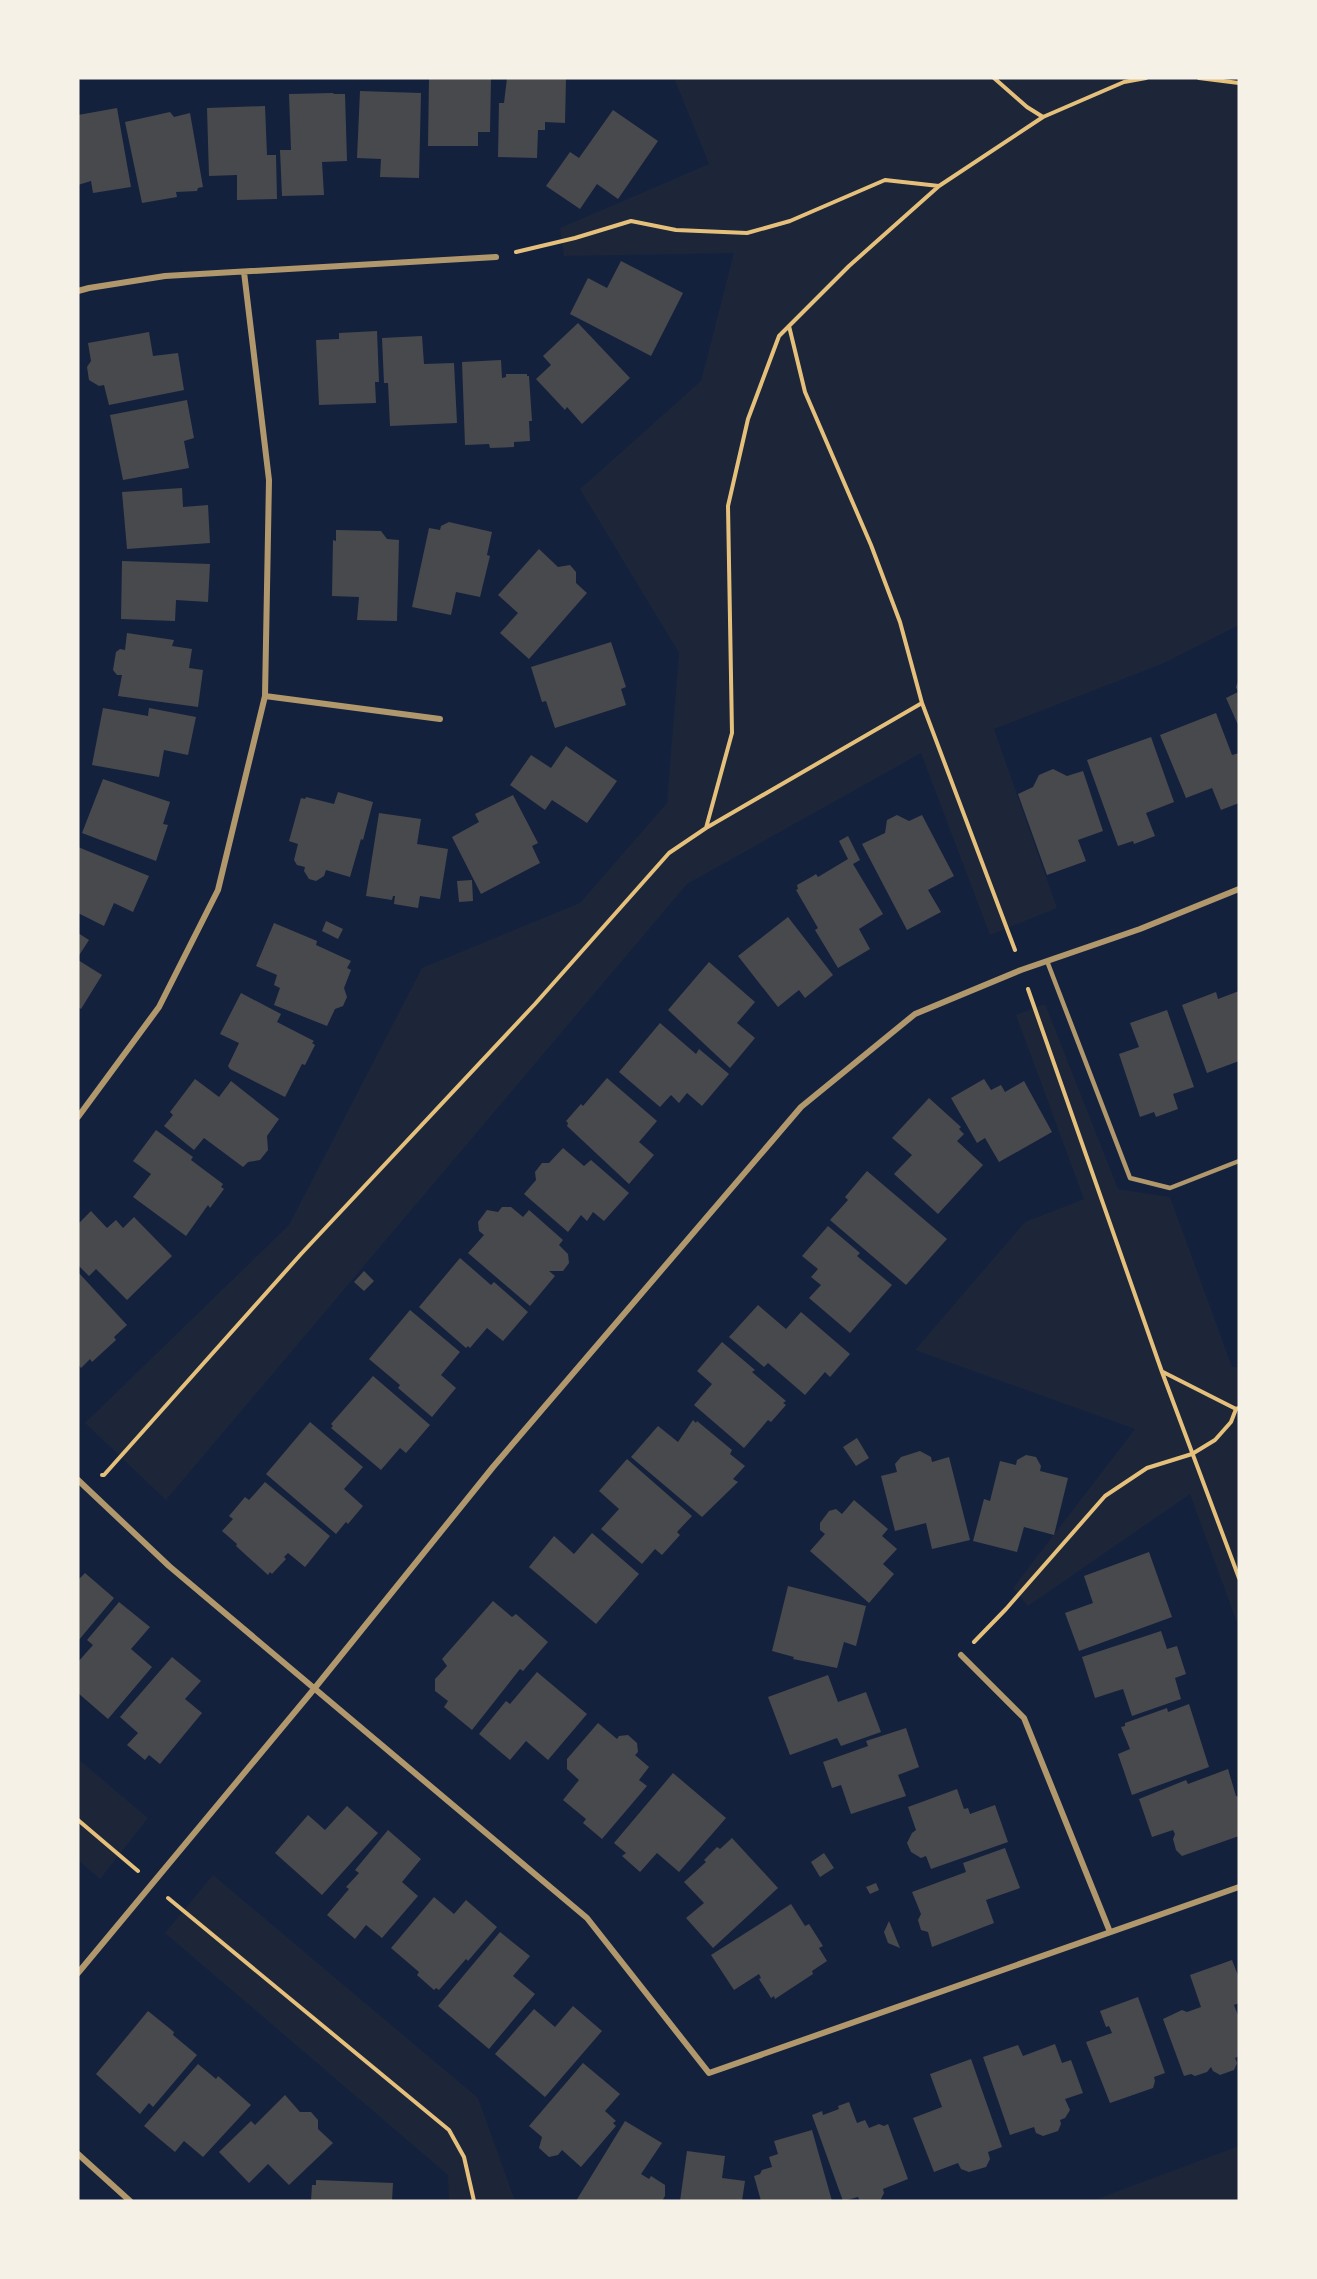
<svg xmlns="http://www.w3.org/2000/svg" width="1317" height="2279" viewBox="0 0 1317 2279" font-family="Helvetica,sans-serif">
	<rect width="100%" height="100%" fill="#14213d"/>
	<!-- green -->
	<path fill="#1d2539" d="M674,78H1239V625L1164,663L994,729L1057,908L990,935L921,753L687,884L166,1500L85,1423L289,1225L422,968L580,903L667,803L679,653L580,489L701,381L734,253L564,256L560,228L709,164Z
		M1045,1004L1118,1189L1170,1197L1232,1367H1239V1628L1190,1494L1028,1606L1013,1588L1135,1429L915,1350L1025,1222L1084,1199L1016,1015Z
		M78,1759L148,1818L100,1879L78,1860Z
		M213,1875L478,2098L515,2201H449L448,2175L165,1933Z
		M1239,2146V2201H1092Z"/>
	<!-- building -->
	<path fill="#48494c" d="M429,78H491L490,132H478V146H428Z
		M507,78H566L565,123L545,122V130H538L537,158L498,157L499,103H504Z
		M360,91L421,93L419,178L380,177L381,159L357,158Z
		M333,93L334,94H345L347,161L322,162L324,195L282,196L280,150H291L289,94Z
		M265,106L267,155H276L277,199L237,200V175L209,176L207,108Z
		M117,108L131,187L93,193L91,181L78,185V115Z
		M613,110L658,141L618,199L597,184L580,209L546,186L570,152L579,158Z
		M170,112L174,117L190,113L203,187L198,188L197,191L176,192L177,197L142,203L125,122Z
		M621,261L683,293L651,356L570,314L588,278L607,288Z
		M578,323L630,378L582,424L567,407L565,410L536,379L551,365L543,356Z
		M377,331L379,382H375L376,403L319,405L316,340L339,339V333Z
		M149,332L153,356L178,353L184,390L109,405L104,385L99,386L89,380L87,367L91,361L88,343Z
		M422,336L424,364L454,363L457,423L390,426L388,383H384L382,338Z
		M501,360L502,378L506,377V374H527V376H529L532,421H529L530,441L514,442V447L490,448L489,444L465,445L462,362Z
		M187,400L194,438L184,441L189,468L123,480L110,415Z
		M182,488L183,507L208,505L210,543L127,549L122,492Z
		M449,522L492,532L487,555L490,556L480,597L456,592L451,615L412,607L429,528L440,530L441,526Z
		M336,530L381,531L387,539L399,540L397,621L357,620L359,597L332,596L333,540L336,541Z
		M539,549L558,567L570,565L576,572V583L587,593L529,659L500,633L518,613L498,595Z
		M122,561L210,564L208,602L176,600L175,621L121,619Z
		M127,633L174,640L172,646L192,649L189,668L203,670L198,707L118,696L122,675H117L113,670L116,652L120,649L125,650Z
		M611,642L626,687L621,689L626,705L555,728L546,701L542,702L531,667Z
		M1239,679V727L1226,698L1238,692L1236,687Z
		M103,708L148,716L149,708L196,717L188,755L164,750L159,777L92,765Z
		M1216,713L1232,755L1239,753V803L1221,810L1212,788L1186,798L1160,735Z
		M1151,737L1174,802L1146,813L1155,836L1134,844L1133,841L1118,846L1087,760Z
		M566,746L617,781L587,823L552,800L545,810L510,785L531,755L551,768Z
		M1053,769L1067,776L1083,771L1103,831L1078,840L1086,861L1047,875L1018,794L1033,787L1039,775Z
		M103,779L170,802L163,824L168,825L156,861L82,833Z
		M338,792L373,802L363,840L361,839L350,877L326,870L324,876L316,881L309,879L304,871L305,867L297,865L294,860L298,844L289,841L301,798L305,799L306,797L334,804Z
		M513,795L538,843L532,846L540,863L481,894L452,837L479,822L475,814Z
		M379,813L421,819L417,844L448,849L440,899L420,896L418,908L394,904L395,896H393L392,900L366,896Z
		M897,815L909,821L922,815L954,876L928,890L941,912L907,930L862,844L885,833L887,820Z
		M848,836L860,860L853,864L883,914L859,929L870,949L838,968L815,930L818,928L796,890L798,889L797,885L813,876L816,874L818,877L848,859L839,841Z
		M78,847L149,876L133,912L114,903L104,926L78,913Z
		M472,880L473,901L459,902L457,881Z
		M788,917L833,975L805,998L799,990L778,1007L738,956Z
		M326,921L343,929L338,939L322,931Z
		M274,923L317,941L316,945L351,961L347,968L351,970L344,988L347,997L343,1006L335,1009L327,1026L274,1005L280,988L274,985L277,975L256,966Z
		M78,933L89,940L78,957Z
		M78,960L102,975L81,1009L78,1007Z
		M709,962L755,1002L737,1023L755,1038L730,1068L668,1010Z
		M1239,991V1061L1207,1073L1182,1005L1216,992L1218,999Z
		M241,993L281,1014L277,1022L314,1041L312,1043L315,1045L305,1065L302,1064L285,1097L230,1069L228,1066L239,1043L220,1034Z
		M1167,1010L1194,1087L1173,1094L1178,1109L1156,1117L1154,1112L1140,1117L1119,1054L1139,1047L1130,1023Z
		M660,1023L696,1054L699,1049L729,1074L702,1106L687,1093L679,1103L671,1095L660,1107L619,1072Z
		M607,1078L657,1121L639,1142L654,1155L629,1184L567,1126L568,1123L566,1121L581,1104L583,1106Z
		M195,1079L219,1097L231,1081L279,1119L267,1136L268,1150L260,1160L248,1162L243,1167L204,1138L194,1150L164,1126L173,1115L170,1112Z
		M984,1079L991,1090L1001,1085L1005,1092L1024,1081L1052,1132L999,1162L985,1138L977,1143L951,1098Z
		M929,1098L961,1127L959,1129L964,1134L957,1141L983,1165L938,1214L894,1174L912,1155L892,1138Z
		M156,1130L193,1157L191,1160L223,1184L221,1187L224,1189L210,1208L208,1205L186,1236L133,1197L151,1174L133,1161Z
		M563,1148L584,1166L591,1160L629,1193L604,1221L593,1212L587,1221L581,1215L568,1232L524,1194L536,1180L535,1172L542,1163H549Z
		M867,1171L947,1239L906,1285L830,1220L848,1200L845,1197Z
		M502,1207H511L523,1217L529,1210L563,1240L559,1245L568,1254L569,1263L563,1271H549L555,1276L530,1306L468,1253L484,1235L479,1231L478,1222L487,1210L498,1212Z
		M91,1211L107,1228L116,1220L123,1228L134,1217L172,1256L127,1300L96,1269L89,1276L78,1265V1224Z
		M828,1226L860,1253L857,1256L892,1285L850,1333L809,1298L821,1285L811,1277L818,1269L802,1256Z
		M460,1258L491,1285L494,1282L528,1312L503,1341L487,1328L470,1348L468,1346L466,1348L419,1307Z
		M364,1271L374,1281L364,1291L354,1282Z
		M78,1272L127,1325L114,1337L116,1340L92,1362L90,1359L81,1368L78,1364Z
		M758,1305L786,1329L801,1312L850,1354L830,1377L825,1372L805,1395L768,1363L764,1367L729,1337Z
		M410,1310L460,1352L441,1375L456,1388L432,1417L398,1388L400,1385L369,1359Z
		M722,1342L755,1370L752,1372L786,1401L783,1403L786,1405L771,1422L768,1420L744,1448L694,1405L712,1384L697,1371Z
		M373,1376L430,1425L406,1453L400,1448L381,1470L331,1428L333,1426L331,1424Z
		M693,1420L696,1423L697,1421L732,1450L730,1454L745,1466L733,1479L738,1482L702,1517L631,1457L658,1426L678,1442Z
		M310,1422L363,1467L344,1489L363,1506L348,1524L346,1522L336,1534L266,1474Z
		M857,1438L869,1458L856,1466L843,1447Z
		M920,1451L931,1457L932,1462L949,1457L970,1540L932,1549L926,1523L895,1531L881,1476L897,1472L895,1464L901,1457Z
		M1026,1455L1036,1457L1041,1466L1040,1471L1068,1478L1054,1535L1024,1527L1017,1552L973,1541L984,1499L990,1501L1000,1461L1016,1465L1017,1460Z
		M627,1459L692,1516L677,1532L680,1535L662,1555L655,1549L642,1564L601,1529L619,1509L599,1491Z
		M265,1482L330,1536L305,1567L288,1553L284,1557L286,1559L272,1574L270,1572L268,1575L236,1546L237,1544L222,1531L233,1519L229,1516L245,1497L249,1500Z
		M854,1500L888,1529L882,1536L897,1549L883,1564L894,1574L869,1603L810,1551L825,1534L820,1530V1523L829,1511L836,1509L842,1514Z
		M592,1533L639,1574L596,1624L529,1567L554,1536L574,1554Z
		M1149,1552L1172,1617L1079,1651L1065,1613L1093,1603L1084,1576Z
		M85,1573L114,1598L78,1641V1580Z
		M788,1586L866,1606L856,1646L844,1642L837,1668L793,1659L794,1657L772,1651Z
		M493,1601L512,1617L516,1614L548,1642L523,1671L520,1669L472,1730L444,1707L448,1701L435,1691V1679L447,1666L442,1659Z
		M119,1602L150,1627L131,1649L152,1667L108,1719L78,1693V1662L93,1645L87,1640Z
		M1161,1631L1167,1649L1177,1646L1186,1674L1175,1678L1181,1699L1132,1716L1123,1689L1095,1698L1082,1657Z
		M172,1657L201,1681L185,1699L202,1713L160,1764L149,1755L145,1760L127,1745L138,1733L120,1717Z
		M537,1672L587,1714L548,1760L526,1741L510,1760L479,1734L506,1701L510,1704Z
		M828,1675L838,1702L866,1692L881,1732L841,1746L837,1738L790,1755L768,1697Z
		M1189,1704L1209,1767L1132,1795L1118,1754L1130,1749L1121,1727L1125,1726V1723L1167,1708L1168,1712Z
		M598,1723L617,1739L619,1736L628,1735L637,1743L638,1752L635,1755L649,1767L639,1780L647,1786L602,1839L583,1823L586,1819L563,1800L579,1780L567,1769V1759Z
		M906,1728L919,1767L898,1775L906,1796L851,1814L841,1785L832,1788L823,1762L868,1746L866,1741Z
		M1228,1769L1236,1796L1239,1797V1836L1182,1856L1176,1850L1173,1839L1175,1834L1173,1830L1152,1837L1139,1799L1186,1780L1188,1784Z
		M673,1773L726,1818L679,1872L657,1853L640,1872L622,1856L626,1853L614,1843Z
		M957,1789L964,1809L968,1808L970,1814L995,1805L1008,1842L931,1869L926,1856L921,1858L911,1852L907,1843L912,1833L916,1830L908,1807Z
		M347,1806L378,1833L322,1895L275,1853L308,1815L325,1830Z
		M388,1830L421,1859L402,1882L418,1896L382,1938L366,1925L355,1939L327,1915L349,1889L346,1887L359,1873L355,1870Z
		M732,1838L778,1888L713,1948L686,1918L704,1903L684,1882L706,1862L704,1860L717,1847L720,1849Z
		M1005,1848L1020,1888L986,1900L994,1923L932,1947L928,1932L921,1930L918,1920L921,1914L912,1892L966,1872L963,1863Z
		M824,1853L834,1868L820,1877L811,1862Z
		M876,1883L879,1890L870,1894L866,1887Z
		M434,1897L454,1914L466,1900L497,1927L468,1961L466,1959L439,1990L436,1988L434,1990L417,1975L419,1972L391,1948Z
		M791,1904L805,1926L809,1924L823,1946L819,1948L827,1961L812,1971L813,1974L775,1999L774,1996L771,1998L759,1979L761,1978L759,1974L734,1990L711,1955Z
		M889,1921L900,1948L888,1943L884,1932Z
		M500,1932L530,1956L513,1976L535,1994L489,2049L438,2006Z
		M1232,1960L1239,1978V2003L1234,2005L1239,2018V2056L1235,2058L1237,2063L1234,2070L1220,2075L1213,2071L1211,2067L1207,2072L1195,2076L1191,2074L1184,2076L1163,2019L1182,2010L1187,2012L1201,2007L1190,1975Z
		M1138,1997L1165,2073L1154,2077L1155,2081L1153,2088L1110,2103L1086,2042L1112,2033L1109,2026L1106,2027L1100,2011Z
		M573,2006L602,2031L545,2097L495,2054L534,2009L555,2027Z
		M148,2011L174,2032L173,2035L197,2055L153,2107L149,2103L140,2114L96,2074Z
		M1055,2044L1062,2063L1071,2060L1083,2093L1065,2099L1070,2110L1065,2118L1060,2120L1061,2124L1058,2131L1043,2136L1036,2133L1034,2127L1010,2135L983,2057L1018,2045L1023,2056Z
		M971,2059L1002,2147L988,2152L990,2159L986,2167L969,2172L961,2169L958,2163L934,2172L913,2118L942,2107L930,2074Z
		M583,2063L620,2094L605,2111L616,2121L613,2123L616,2126L581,2167L562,2150L558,2155L549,2157L539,2148L542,2137L529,2126Z
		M198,2064L216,2079L218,2076L251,2105L203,2157L184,2141L175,2152L144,2126Z
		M285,2095L300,2112H311L318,2120V2129L333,2143L289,2185L268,2164L249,2183L219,2152L251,2121L255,2125Z
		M849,2102L857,2123L865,2120L869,2128L879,2124L884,2126L888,2124L908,2179L883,2189L884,2193L880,2201H860L858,2197L843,2201L812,2115L822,2111L823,2115L839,2109L838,2106Z
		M625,2121L662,2143L641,2174L649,2179L651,2176L665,2185V2196L662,2201H576Z
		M812,2130L832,2201H761L754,2176L760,2174L762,2170L772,2167L769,2157L778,2154L774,2141Z
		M687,2151L725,2156L722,2178L745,2181L742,2201H680Z
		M316,2180L393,2183L392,2201H311L312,2185H316Z"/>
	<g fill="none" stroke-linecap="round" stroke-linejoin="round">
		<!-- path -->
		<path stroke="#e5c07b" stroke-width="4" d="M994,78L1027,107L1043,117L1124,82L1146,78
			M1199,78L1239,83
			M939,186L1043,117
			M516,252L575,238L631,221L676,230L747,233L790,221L885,180L939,186L849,266L779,336L748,419L728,506L732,733L706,828L922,703L1015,950
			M789,326L805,392L871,545L900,622L922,703
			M1028,989L1162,1372L1239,1578
			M1163,1372L1236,1409
			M102,1475H104L301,1254L535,1004L669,853L706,828
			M974,1642L1006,1609L1105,1496L1147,1468L1192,1454L1215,1440L1231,1422L1236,1409L1239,1408
			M78,1820L138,1871
			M168,1898L449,2130L464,2157L474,2201"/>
		<!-- service -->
		<path stroke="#b1986c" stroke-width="4.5" d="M1047,961L1130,1178L1170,1188L1239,1161"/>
		<!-- minor -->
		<path stroke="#b1986c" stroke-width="6" d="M78,291L89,288L165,276L496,257
			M265,696L440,719
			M78,1117L159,1007L218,890L265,696L269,480L244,272
			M78,1480L169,1566L587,1918L709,2073L1239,1887
			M961,1655L1024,1718L1110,1932
			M78,1973L314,1689L493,1467L801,1107L915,1014L1021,970L1140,929L1239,889
			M78,2154L130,2201"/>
	</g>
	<!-- border -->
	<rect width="1317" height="2279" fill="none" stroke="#f6f1e7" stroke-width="159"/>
</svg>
